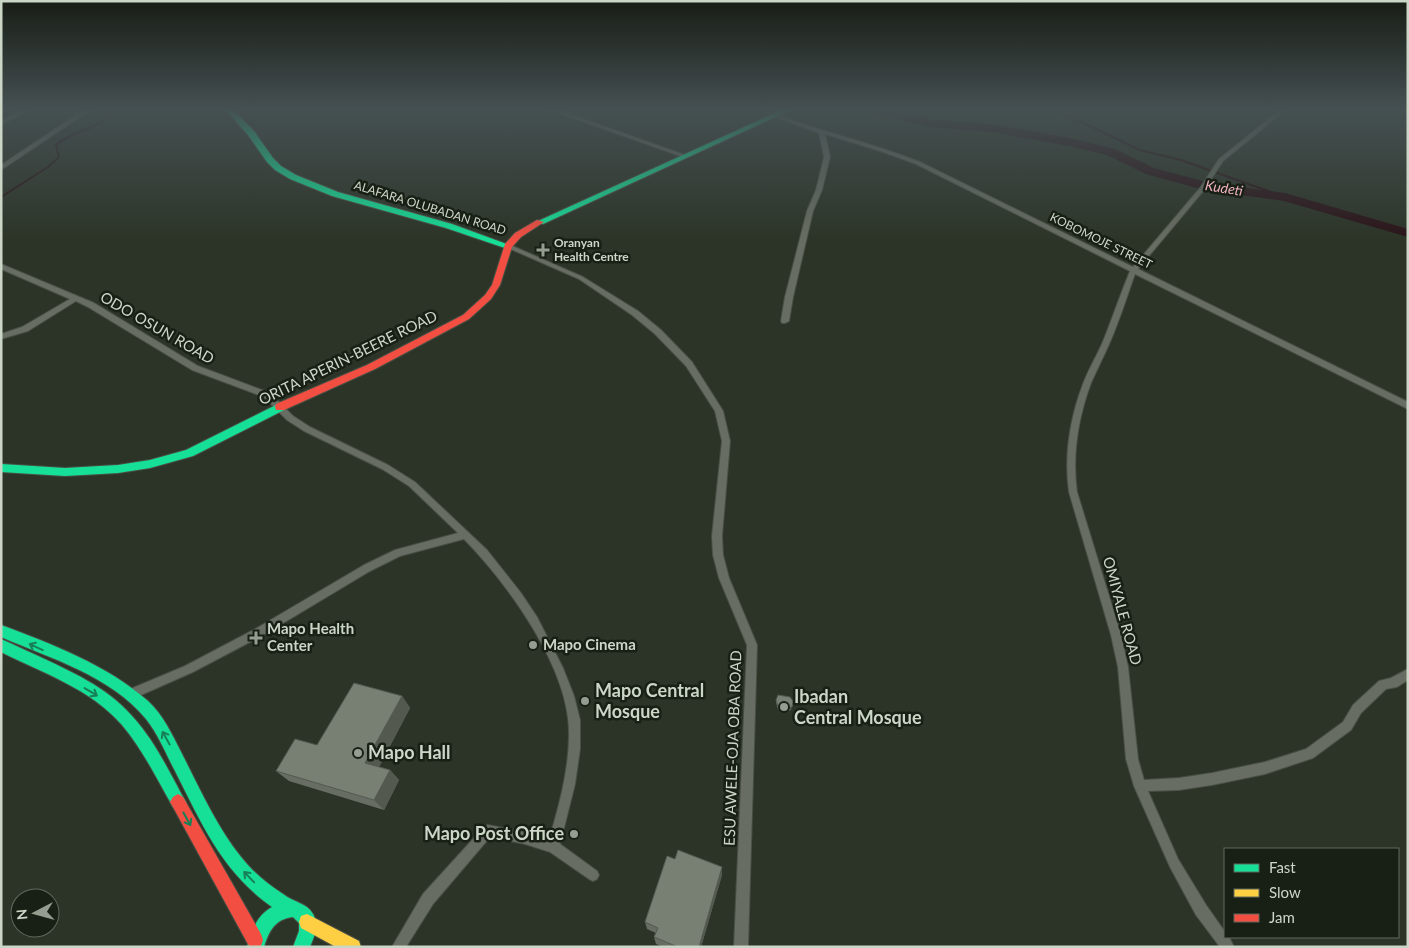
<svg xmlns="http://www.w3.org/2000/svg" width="1409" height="948" viewBox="0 0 1409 948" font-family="Lato,sans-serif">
	<rect width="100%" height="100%" fill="#2c3427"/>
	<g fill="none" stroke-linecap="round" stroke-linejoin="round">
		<!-- stream -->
		<path stroke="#2a1419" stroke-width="2" d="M1054,109L1140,150L1181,160L1285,197
			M1,197L48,167L59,157L56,145C76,128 96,133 115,109"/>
		<!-- river -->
		<path fill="#2a1419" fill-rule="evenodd" d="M859,109H881L930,119L991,124L1069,138L1115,149L1154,168L1210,183L1285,193L1408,229V237L1284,201L1204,190L1146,174L1107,155L1069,146L991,132L930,127L865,112Z"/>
		<defs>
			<path id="street" d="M23,109H30L1,125V121Z
				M85,109H92L1,170V165Z
				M547,109H555L688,156L683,157Z
				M1281,109H1287L1223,161L1204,190L1138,269L1408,402V409L1135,274C1127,296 1120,319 1110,342C1104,356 1097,369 1091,383C1078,418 1072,456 1077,492L1121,635L1128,667L1138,759L1144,780L1179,778L1212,773L1265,762L1306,749L1343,722L1353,705L1379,681L1391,678L1408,669V680L1397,687L1386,689L1361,713L1351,730L1313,758L1265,774L1212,785L1179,790L1148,791L1178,859L1206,905L1225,932V937H1229L1234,947H1220L1196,915L1170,867L1134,786L1126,759L1118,667L1111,635L1069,492C1064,456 1070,418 1083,384C1089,368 1098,354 1104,339C1113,316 1121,293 1130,271L916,164L880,151L825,134L830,157L822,190L813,211L793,297L789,321L785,323H782L781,321L785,297L807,211L816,190L824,157L819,133L773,116L778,115C825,133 873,143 920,162L1133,267L1200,188L1219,159Z
				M508,244L583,277L638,311L661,330L692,362L723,411L730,441L722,536L723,555L729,578L757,645L748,947H734L747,645L719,578L713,555L712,536L722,441L715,411L686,366L655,334L632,315L579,279L506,247V245Z
				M1,264L94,303L198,366L270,393L293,416L310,427L388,465L415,482L487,550L521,593L537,617L563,668L574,696L580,720V749L575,784L560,844L597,871L599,875L597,879L593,881L589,879L550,852L525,844L490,837L433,904L406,947H392L423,894L484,827L488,825L525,832L549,840C559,806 569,770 569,734C570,669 508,584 464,539L400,556L370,571L265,634L193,672L132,699L128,698L127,694L128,690L185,666L257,628L364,565L395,550L458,533L409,486L382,469L304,431L287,420L264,397L192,370L88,307L76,301L28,331L1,339V334L22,327L70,299L1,269Z"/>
			<path id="fast" d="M225,109H232L254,131L273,158L281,166L296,175L338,192L452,224L512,246L511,248H505L446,228L332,196L290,179L275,170L267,162L248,135Z
				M784,109H793L543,224L536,222Z
				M280,403L285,407L284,410L193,456L150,468L118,473L65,476L1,472V464L65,468L118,465L150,460L186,450Z
				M1,625C52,644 107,665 148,701C163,715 172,734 181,752C199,787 216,826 241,857C253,872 267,884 283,894C293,902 307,903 313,914C320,926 314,936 310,947H293L299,931V923L293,917C275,919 269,931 264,947H247C252,931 256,916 272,907C221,871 201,822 174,769C165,752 158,734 146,719C111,676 50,658 1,637Z
				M1,639C13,644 24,650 36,655C70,671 107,687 132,716C154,740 168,769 183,797L186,802L183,807L178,810L173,807C157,779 143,750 122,725C91,689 43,673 1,652Z"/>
			<path id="slow" d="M307,914L359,941L361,947H336L301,928L299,922L301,916Z"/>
			<path id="jam" d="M537,220L544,222L521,237L512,247L500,285L491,299L469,319L375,369L284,410H276L275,407L276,404L367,365L463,315L485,295L492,285L505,244L515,233Z
				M178,794L183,797L261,934L263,940L261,946H249L173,807L170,802L173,797Z"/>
		</defs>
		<!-- street casing -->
		<use href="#street" stroke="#494f44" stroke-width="2"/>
		<!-- fast casing -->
		<use href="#fast" stroke="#494f44" stroke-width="2"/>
		<!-- slow casing -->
		<use href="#slow" stroke="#494f44" stroke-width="2"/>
		<!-- jam casing -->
		<use href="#jam" stroke="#494f44" stroke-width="2"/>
		<!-- street -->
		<use href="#street" fill="#686d63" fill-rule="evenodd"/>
		<!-- fast -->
		<use href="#fast" fill="#16e098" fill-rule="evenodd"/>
		<!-- slow -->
		<use href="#slow" fill="#ffcf43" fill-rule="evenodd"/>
		<!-- jam -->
		<use href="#jam" fill="#f24e42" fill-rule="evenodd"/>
	</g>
	<!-- wall -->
	<path fill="#676d63" d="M402,696L410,708L379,767L390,770L399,780L384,810L289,781L276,771Z
		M776,700L791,710L785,712L778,709L776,703Z
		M722,875L701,947H664L656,944L654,937L656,933L647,929L645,922Z"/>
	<!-- shaded-wall -->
	<path fill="#545950" d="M402,696L410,708L375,774L365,763Z
		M792,707L791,710L785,712L786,709Z
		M390,770L399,780L384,810L374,800Z
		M722,867V875L701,947H699Z"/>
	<!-- building -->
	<path fill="#787f73" stroke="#545950" d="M354,683L402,696L365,763L390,770L374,800L276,771L295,739L317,745Z
		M778,695L790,697L793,701L792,707L786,709L778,706L776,700Z
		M678,850L722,867L699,947H678L654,937L658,928L645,922L667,856L675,859Z"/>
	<!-- one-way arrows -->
	<defs><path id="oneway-shaft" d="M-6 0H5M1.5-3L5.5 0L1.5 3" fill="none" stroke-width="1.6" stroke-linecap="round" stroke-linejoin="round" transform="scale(1.25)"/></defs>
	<g stroke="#178056">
		<use href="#oneway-shaft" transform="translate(36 647) rotate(-155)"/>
		<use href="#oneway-shaft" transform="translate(91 692) rotate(31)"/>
		<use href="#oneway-shaft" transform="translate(166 738) rotate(-119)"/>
		<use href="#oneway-shaft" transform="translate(187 819) rotate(61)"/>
		<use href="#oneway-shaft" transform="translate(249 877) rotate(-134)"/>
	</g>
	<!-- sky -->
	<linearGradient id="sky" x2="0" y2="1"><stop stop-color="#181d15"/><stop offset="0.45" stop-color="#455052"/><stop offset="1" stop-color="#455052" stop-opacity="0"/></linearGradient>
	<rect width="1409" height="242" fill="url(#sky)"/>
	<!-- markers -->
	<g fill="#949d8f" stroke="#181f14" stroke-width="2">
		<path d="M540.5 242.5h5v5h5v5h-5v5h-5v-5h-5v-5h5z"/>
		<path d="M253.5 630.5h5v5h5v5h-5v5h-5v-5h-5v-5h5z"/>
		<circle cx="533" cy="645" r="5"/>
		<circle cx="585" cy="701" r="5"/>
		<circle cx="784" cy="707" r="5"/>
		<circle cx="358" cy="753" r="5"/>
		<circle cx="574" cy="834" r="5"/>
	</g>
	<g text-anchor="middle" stroke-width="5" stroke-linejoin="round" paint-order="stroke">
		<!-- far-street labels -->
		<g font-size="12" fill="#ccd6c7" stroke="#181f14">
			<text transform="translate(430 208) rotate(17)" y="4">ALAFARA OLUBADAN ROAD</text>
			<text transform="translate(1101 241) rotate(26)" y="4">KOBOMOJE STREET</text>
		</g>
		<!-- far-poi labels -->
		<g font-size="12" font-weight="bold" fill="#ccd6c7" stroke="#181f14" text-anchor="start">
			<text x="554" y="247">Oranyan<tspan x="554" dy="14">Health Centre</tspan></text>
		</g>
		<!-- far-water labels -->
		<g font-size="14" font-style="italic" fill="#eeb1c0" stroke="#181f14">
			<text transform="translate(1224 188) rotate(9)" y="5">Kudeti</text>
		</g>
		<!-- street labels -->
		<g font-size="15" fill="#ccd6c7" stroke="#181f14">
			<text transform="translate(157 328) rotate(30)" y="5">ODO OSUN ROAD</text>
			<text transform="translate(348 358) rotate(-26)" y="5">ORITA APERIN-BEERE ROAD</text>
			<text transform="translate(1122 611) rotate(75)" y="5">OMIYALE ROAD</text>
			<text transform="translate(733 748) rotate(-88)" y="5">ESU AWELE-OJA OBA ROAD</text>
		</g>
		<!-- poi labels -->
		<g font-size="15" font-weight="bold" fill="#ccd6c7" stroke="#181f14" text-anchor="start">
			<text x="267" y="634">Mapo Health<tspan x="267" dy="17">Center</tspan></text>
			<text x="543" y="650">Mapo Cinema</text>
		</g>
		<!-- near-poi labels -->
		<g font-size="18" font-weight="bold" fill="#ccd6c7" stroke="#181f14" text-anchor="start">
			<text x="595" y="697">Mapo Central<tspan x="595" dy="21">Mosque</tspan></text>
			<text x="794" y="703">Ibadan<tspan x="794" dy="21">Central Mosque</tspan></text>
			<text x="368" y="759">Mapo Hall</text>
			<text x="564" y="840" text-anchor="end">Mapo Post Office</text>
		</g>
	</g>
	<!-- border -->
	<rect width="1409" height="948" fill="none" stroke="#ccd6c7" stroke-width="5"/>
	<!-- legend -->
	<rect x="1224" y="848" width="175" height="90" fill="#181f14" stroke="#60685c"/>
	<rect x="1234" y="864" width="25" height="8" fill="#16e098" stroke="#60685c"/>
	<text x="1269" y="873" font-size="15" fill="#ccd6c7">Fast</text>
	<rect x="1234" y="889" width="25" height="8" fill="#ffcf43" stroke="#60685c"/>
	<text x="1269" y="898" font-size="15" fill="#ccd6c7">Slow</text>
	<rect x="1234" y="914" width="25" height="8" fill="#f24e42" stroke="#60685c"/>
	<text x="1269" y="923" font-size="15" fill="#ccd6c7">Jam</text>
	<!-- north arrow -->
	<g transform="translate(35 913) rotate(264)"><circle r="24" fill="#181f14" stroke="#60685c"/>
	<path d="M0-4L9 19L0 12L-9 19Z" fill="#949d8f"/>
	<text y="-8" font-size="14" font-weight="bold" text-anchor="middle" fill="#ccd6c7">N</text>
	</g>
</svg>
